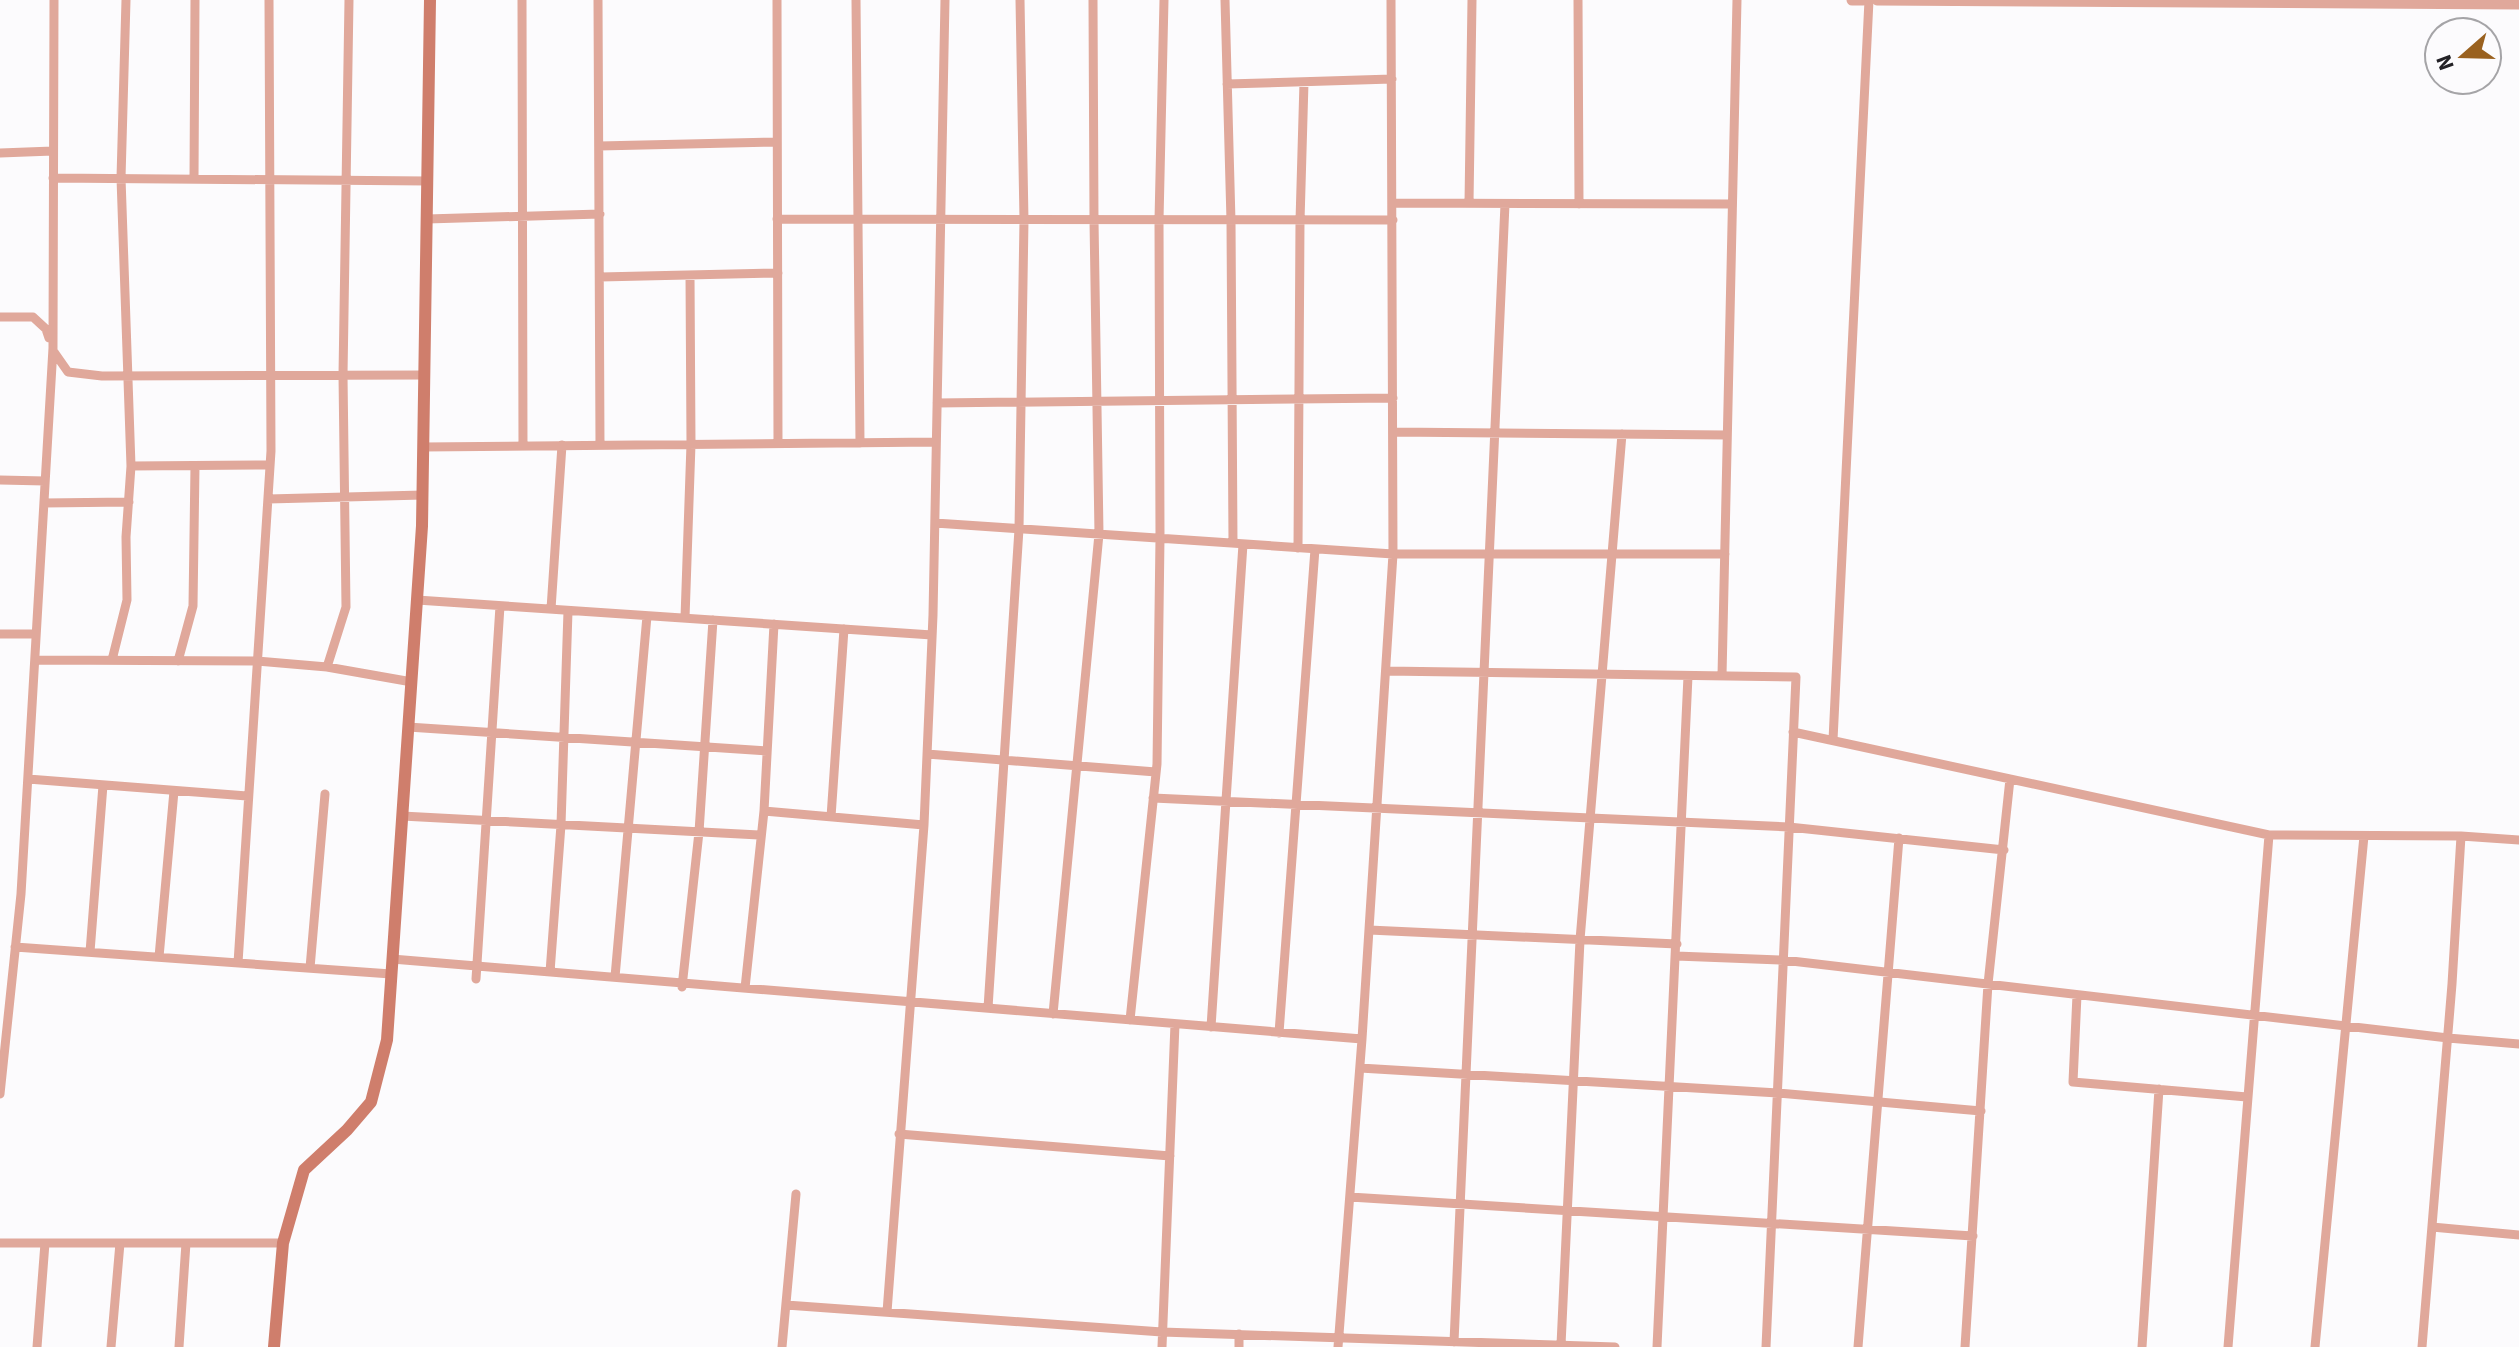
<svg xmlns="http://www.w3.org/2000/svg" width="2519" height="1347" viewBox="0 0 2519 1347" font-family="'Source Sans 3',sans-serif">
	<rect width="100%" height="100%" fill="#fcfbfd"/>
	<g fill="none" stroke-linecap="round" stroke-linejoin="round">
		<!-- minor -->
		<path stroke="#e0a89b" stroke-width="9" d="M522,0L523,446
			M598,0L600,445
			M777,0L778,443
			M856,0L860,443
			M1225,0L1231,221L1233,543
			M1578,0L1579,204
			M1227,84L1392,79
			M599,146L777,142
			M0,153L53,151
			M53,178L427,181
			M194,179L195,0
			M1392,203L1732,204
			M1469,203L1472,0
			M427,219L600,214
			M777,219L1393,220
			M600,277L778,273
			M0,317H33L46,329L49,338
			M54,352L68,372L102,376L425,375
			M937,403L1393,398
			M1393,432L1727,435
			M423,447L936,442
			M131,466L270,465
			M0,480L45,481
			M268,499L423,495
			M44,503L129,502
			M935,523L1393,554H1725
			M1298,548L1300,221L1304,82
			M417,600L932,635
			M551,609L562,445
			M685,618L691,444L690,275
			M0,634H36
			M35,660L257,661L327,667L412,682
			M112,660L127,600L126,537L131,466L121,178L126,0
			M178,661L193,606L195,466
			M327,667L346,607L343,375L349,0
			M1386,671L1796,677L1766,1347
			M1722,676L1737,0
			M408,727L767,751
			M1793,732L2269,835L2461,836L2519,840
			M1833,740L1869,0
			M927,754L1156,772
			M28,779L247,796
			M1153,798L1789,827L2004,850
			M764,811L924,825
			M402,816L759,835
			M831,817L844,629
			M1369,930L1677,944
			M15,947L391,974
			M90,952L103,785
			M1676,956L1783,960L2448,1038L2519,1044
			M159,957L174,791
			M392,959L1362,1039
			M238,963L271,451L269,0
			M310,968L325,794
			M550,972L561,825L568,611
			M615,977L647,616
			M476,979L500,606
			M682,987L699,832L713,620
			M745,988L764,811L774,624
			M2077,995L2073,1082L2247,1097
			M988,1008L1019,529L1024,220L1020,0
			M1053,1014L1099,534L1094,220L1093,0
			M1130,1020L1157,764L1160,538L1159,220L1164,0
			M1211,1027L1243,544
			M1279,1033L1315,549
			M1360,1068L1778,1093L1981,1111
			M0,1094L21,894L53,348L54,0
			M899,1134L1170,1156
			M1350,1197L1973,1236
			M2432,1227L2519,1235
			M0,1243H283
			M786,1305L1162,1332L1615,1347
			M887,1312L924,825L933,615L945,0
			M1454,1342L1505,204
			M1561,1345L1580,940L1622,434
			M37,1347L45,1243
			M111,1347L120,1243
			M179,1347L186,1243
			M782,1347L796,1194
			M1162,1347L1175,1024
			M1239,1347V1334
			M1338,1347L1362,1039L1393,554L1391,0
			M1657,1347L1688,676
			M1858,1347L1899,838
			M1965,1347L1988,984L2010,779
			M2142,1347L2159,1089
			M2228,1347L2269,835
			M2315,1347L2364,836
			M2422,1347L2452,984L2461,836"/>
		<!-- tertiary -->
		<path stroke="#e0a89b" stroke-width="11" d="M1852,0H1863
			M1877,0L2519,4"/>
		<!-- secondary -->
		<path stroke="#cf7e6c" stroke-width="12" d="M274,1347L283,1243L304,1170L347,1130L371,1102L387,1040L422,526L430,0"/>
	</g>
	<!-- north arrow -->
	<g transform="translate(2463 56) rotate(250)"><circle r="38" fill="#fcfbfd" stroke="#a5a4a7" stroke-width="2"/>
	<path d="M0-6L14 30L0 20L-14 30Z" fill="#9a611f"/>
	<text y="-12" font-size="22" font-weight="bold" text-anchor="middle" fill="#232126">N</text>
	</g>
</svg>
